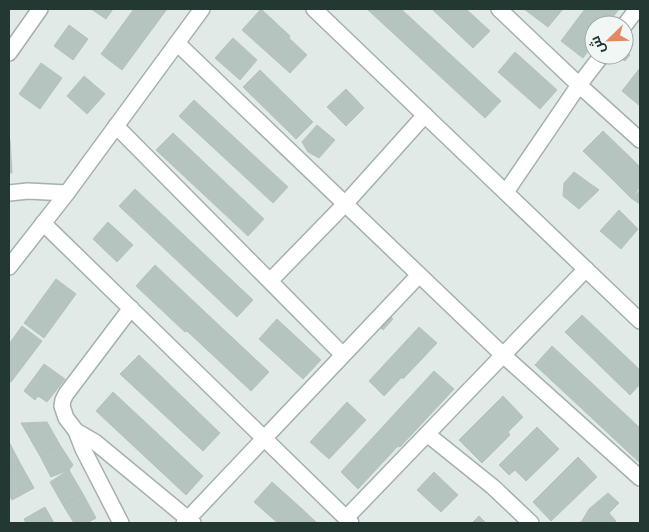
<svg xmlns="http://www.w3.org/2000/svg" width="649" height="532" viewBox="0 0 649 532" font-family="Raleway,Cairo,sans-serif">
	<rect width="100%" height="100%" fill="#e1eae6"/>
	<!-- building -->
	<path fill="#b6c4bf" stroke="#b4c2bd" d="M91,9H113L106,19Z
		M134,9H167L122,70L101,54Z
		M261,9L290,36L289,38L307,55L290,73L242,30Z
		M367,9H401L501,101L485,118Z
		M432,9H466L490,31L473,48Z
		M524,9H563L548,27Z
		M585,9H619L607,25H594V43L583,58L561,41Z
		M69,25L88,39L73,60L54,46Z
		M233,38L257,60L240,80L215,58Z
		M624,51L630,55L625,61L618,56L619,55H624Z
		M515,52L557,90L540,109L498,72Z
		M41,63L62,78L40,109L19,94Z
		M640,68V106L622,91Z
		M260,70L313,122L296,139L243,87Z
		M84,76L105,94L87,114L67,96Z
		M346,89L364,108L346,126L327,107Z
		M194,100L288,187L273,203L179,116Z
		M317,125L335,140L319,158L308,152L302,142Z
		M603,131L632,159L612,179L583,151Z
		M173,133L264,219L248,236L156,150Z
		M9,140H10L12,173H9Z
		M632,159L640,167V187L631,198L612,179Z
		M574,172L599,190L579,209L563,196L564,183Z
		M135,189L253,300L237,317L119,206Z
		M640,190V204L631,198Z
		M619,210L638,229L621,249L600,231Z
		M108,222L133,245L117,262L93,239Z
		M155,265L269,372L251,391L187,331L185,332L136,286Z
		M56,279L76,294L44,338L24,323Z
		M388,315L393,319L383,330L379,326Z
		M582,315L640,370V384L630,395L565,332Z
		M277,319L321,360L303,379L259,339Z
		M22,326L42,341L11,382L9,381V344Z
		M419,327L437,343L403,379L402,377L384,396L369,381Z
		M552,346L640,428V463L535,365Z
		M139,355L220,433L203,451L120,374Z
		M44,364L65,379L47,402L38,396L35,400L24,391Z
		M434,371L454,389L400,447L398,446L358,489L341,472Z
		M113,392L203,476L186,495L96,411Z
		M503,396L523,417L508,432L510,435L482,463L459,440Z
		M347,402L366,420L329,459L310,442Z
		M47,422L60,445L40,456L21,423Z
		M537,427L559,449L526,481L515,470L509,475L499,465Z
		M9,442L20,463L9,469Z
		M60,445L73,465L69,470L51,477L40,456Z
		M578,457L597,477L551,521L533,502Z
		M20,463L34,488L12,500L9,495V469Z
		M69,470L83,494L63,505L50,482Z
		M434,472L458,495L441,512L417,490Z
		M272,482L301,508L317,523H278L272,518L254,502Z
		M608,493L619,503L609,513L616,521L613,523H579L582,521L589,509Z
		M83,494L96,518L87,523H74L63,505Z
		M45,507L54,523H26L24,519Z
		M479,516L486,523H472Z"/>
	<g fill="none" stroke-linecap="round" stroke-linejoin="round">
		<defs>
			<path id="minor" d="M499,9L579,85L640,140
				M624,26L637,9
				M177,43L503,355L640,478
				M9,53L40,9
				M116,126L343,355
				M506,192L579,85L602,55
				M9,193L28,191L67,193
				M43,223L351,523
				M270,281L345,204L425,115
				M76,431L95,442L193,523
				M427,434L493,487L531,523
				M346,518L586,269
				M121,523L83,449L76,431L66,418L62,406L63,400L66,394L131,308
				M184,523L419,275"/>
			<path id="tertiary" d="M314,9L640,321
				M9,267L67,193L202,9"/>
		</defs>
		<!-- minor casing -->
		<use href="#minor" stroke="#a4b1ad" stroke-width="18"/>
		<!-- tertiary casing -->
		<use href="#tertiary" stroke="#a4b1ad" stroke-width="18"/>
		<!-- minor -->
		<use href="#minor" stroke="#fff" stroke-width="15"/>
		<!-- tertiary -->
		<use href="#tertiary" stroke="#fff" stroke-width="15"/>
	</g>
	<!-- border -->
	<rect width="649" height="532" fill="none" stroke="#233833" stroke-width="20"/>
	<!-- north arrow -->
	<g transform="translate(609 40) rotate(247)"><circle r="24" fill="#f1f7f4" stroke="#9faba7"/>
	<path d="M0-4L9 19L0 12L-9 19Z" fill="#e38966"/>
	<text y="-8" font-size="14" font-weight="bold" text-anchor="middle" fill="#233833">ش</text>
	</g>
</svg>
